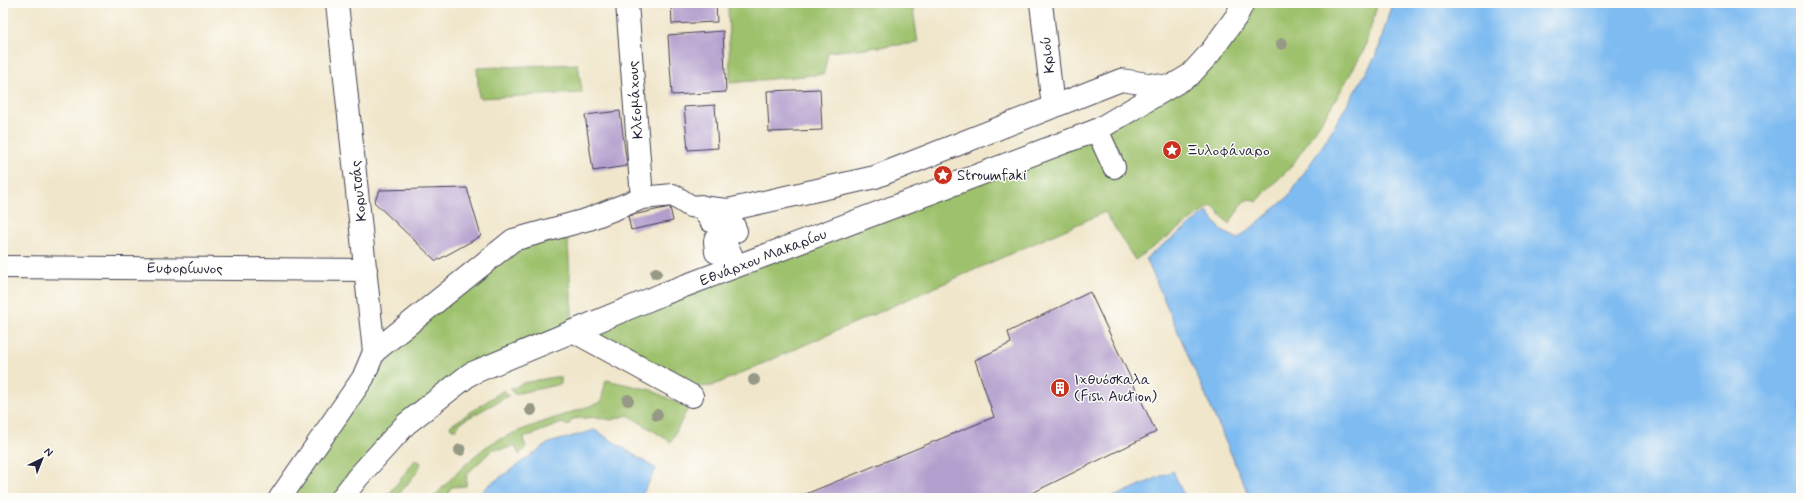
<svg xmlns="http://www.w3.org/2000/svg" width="1804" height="501" viewBox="0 0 1804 501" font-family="Mynerve,sans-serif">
	<rect width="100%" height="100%" fill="#fdfcf7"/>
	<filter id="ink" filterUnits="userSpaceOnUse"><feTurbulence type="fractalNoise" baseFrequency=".025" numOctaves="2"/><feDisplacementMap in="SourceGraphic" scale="8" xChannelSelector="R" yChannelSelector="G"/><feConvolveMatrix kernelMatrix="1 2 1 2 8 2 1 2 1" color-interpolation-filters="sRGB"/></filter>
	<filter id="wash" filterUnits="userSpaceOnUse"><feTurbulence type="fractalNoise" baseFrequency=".012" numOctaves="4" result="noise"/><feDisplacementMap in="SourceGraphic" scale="16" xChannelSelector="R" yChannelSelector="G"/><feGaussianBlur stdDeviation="0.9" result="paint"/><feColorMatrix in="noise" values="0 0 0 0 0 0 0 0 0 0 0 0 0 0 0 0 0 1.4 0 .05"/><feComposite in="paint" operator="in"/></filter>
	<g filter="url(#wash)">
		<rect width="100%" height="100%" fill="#f0e6cb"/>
		<!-- green -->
		<path fill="#9dc16c" stroke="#607254" d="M728,3H866V6L912,3L918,43L828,52L824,74L730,83Z
			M1243,3H1378L1364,50L1336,99L1291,167L1267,190L1257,202L1251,199L1244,201L1229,224L1212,205L1135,260L1105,212L712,386L678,388L573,331L470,374L342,498H280L374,352L513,240L567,225L573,330L915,200L1168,87Z
			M578,64L582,93L479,98L477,68Z
			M554,377H561V384L514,394L511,389L523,383Z
			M606,380L651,390L688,408L671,442L628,415L611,420L597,417L572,419L568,426L562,423L523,438L526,448L519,455L515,445L505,449H493L467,474L466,486L451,487L447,498H433C449,481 474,453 494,442C528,425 566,415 601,402Z
			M504,390L508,396L461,422L456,429H452L450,426Z
			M416,459L421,463L417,472L396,498H386Z"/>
		<!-- water -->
		<path fill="#7ebbf1" stroke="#506e96" d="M1392,3H1801V498H1250L1146,258L1207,212L1222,231L1238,239L1287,198L1323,145L1377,54Z
			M595,430L656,469L641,497L652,498H475L489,485L549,443Z
			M1173,471L1185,498H1111Z"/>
		<g id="blocks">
			<!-- building -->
			<path fill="#b39fcd" d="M671,3H716L717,22L672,24Z
				M723,31L726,92L672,95L668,35Z
				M820,89L822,130L769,132L767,91Z
				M715,105L718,148L688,150L684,107Z
				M620,111L627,166L593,171L585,115Z
				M467,188L481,236L436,261L374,202L380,190Z
				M670,207L673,221L631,230L628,216Z
				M1090,292L1156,432L1022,498H796L994,417L975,360L1011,343L1008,332Z"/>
		</g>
	</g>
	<g filter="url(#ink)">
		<use href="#blocks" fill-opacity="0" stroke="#413f51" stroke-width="1"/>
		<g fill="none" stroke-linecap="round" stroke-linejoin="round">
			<defs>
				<path id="pedestrian" d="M1097,130L1114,167
					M701,206L711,221L733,224L736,231L715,241L716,252L729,250L736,266"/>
				<path id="minor" d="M627,3L642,198
					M1041,3L1053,107
					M3,267L366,270
					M573,331L692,396
					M374,352L513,240L589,219L642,198L673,195L690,206L728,210L875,177L1121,80L1168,87
					M280,498L363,378L374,352L337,3"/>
				<path id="tertiary" d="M342,498L358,477L406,424L470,374L663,294L1097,130L1190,75L1210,53L1236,17L1243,3"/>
			</defs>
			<!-- pedestrian casing -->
			<use href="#pedestrian" stroke="#413f51" stroke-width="24"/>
			<!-- minor casing -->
			<use href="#minor" stroke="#413f51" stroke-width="24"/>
			<!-- tertiary casing -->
			<use href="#tertiary" stroke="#413f51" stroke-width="24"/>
			<!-- pedestrian -->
			<use href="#pedestrian" stroke="#fff" stroke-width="22"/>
			<!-- minor -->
			<use href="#minor" stroke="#fff" stroke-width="22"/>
			<!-- tertiary -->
			<use href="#tertiary" stroke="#fff" stroke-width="22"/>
		</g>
		<!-- trees -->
		<g fill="#969985">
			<circle cx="1282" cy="44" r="6"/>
			<circle cx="656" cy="273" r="6"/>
			<circle cx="754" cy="380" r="6"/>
			<circle cx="628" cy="400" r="6"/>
			<circle cx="531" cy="410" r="6"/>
			<circle cx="657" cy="415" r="6"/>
			<circle cx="460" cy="450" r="6"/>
		</g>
	</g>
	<!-- icons -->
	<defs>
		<symbol id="sight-disc" viewBox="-11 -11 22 22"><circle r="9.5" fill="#c8321e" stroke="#fdfcf7"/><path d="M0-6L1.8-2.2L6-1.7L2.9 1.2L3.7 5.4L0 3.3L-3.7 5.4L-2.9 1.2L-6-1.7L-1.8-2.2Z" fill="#fff"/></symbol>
		<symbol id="building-disc" viewBox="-11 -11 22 22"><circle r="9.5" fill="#c8321e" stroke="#fdfcf7"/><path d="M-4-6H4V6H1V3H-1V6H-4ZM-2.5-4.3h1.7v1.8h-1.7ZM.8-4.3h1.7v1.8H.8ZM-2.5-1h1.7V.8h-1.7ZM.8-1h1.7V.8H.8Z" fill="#fff"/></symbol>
	</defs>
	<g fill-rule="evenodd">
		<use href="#sight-disc" x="1161" y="139" width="22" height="22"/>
		<use href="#sight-disc" x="932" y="164" width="22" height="22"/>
		<use href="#building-disc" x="1049" y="377" width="22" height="22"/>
	</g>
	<g text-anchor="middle" stroke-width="3" stroke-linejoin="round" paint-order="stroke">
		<!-- street labels -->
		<g font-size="15" fill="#22223b" stroke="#fdfcf7">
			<text transform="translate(1047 55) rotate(-97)" y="5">Κριού</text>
			<text transform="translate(635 100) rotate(-94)" y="5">Κλεομάχους</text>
			<text transform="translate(358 191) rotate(-96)" y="5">Κορυτσάς</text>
			<text transform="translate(763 257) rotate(-21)" y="5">Εθνάρχου Μακαρίου</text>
			<text transform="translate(185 268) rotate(1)" y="5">Ευφορίωνος</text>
		</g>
		<!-- poi labels -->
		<g font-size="15" fill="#22223b" stroke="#fdfcf7" text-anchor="start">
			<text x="1186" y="155">Ξυλοφάναρο</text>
			<text x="957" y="180">Stroumfaki</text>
			<text x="1074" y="384">Ιχθυόσκαλα<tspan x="1074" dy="17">(Fish Auction)</tspan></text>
		</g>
	</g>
	<!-- margin -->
	<rect width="1804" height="501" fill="none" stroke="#fdfcf7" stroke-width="16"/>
	<!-- north arrow -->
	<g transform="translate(42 459) rotate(43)" stroke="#fdfcf7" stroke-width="3" paint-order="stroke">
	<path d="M0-3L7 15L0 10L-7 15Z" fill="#22223b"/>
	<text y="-6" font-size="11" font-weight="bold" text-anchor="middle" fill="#22223b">N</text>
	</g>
</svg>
